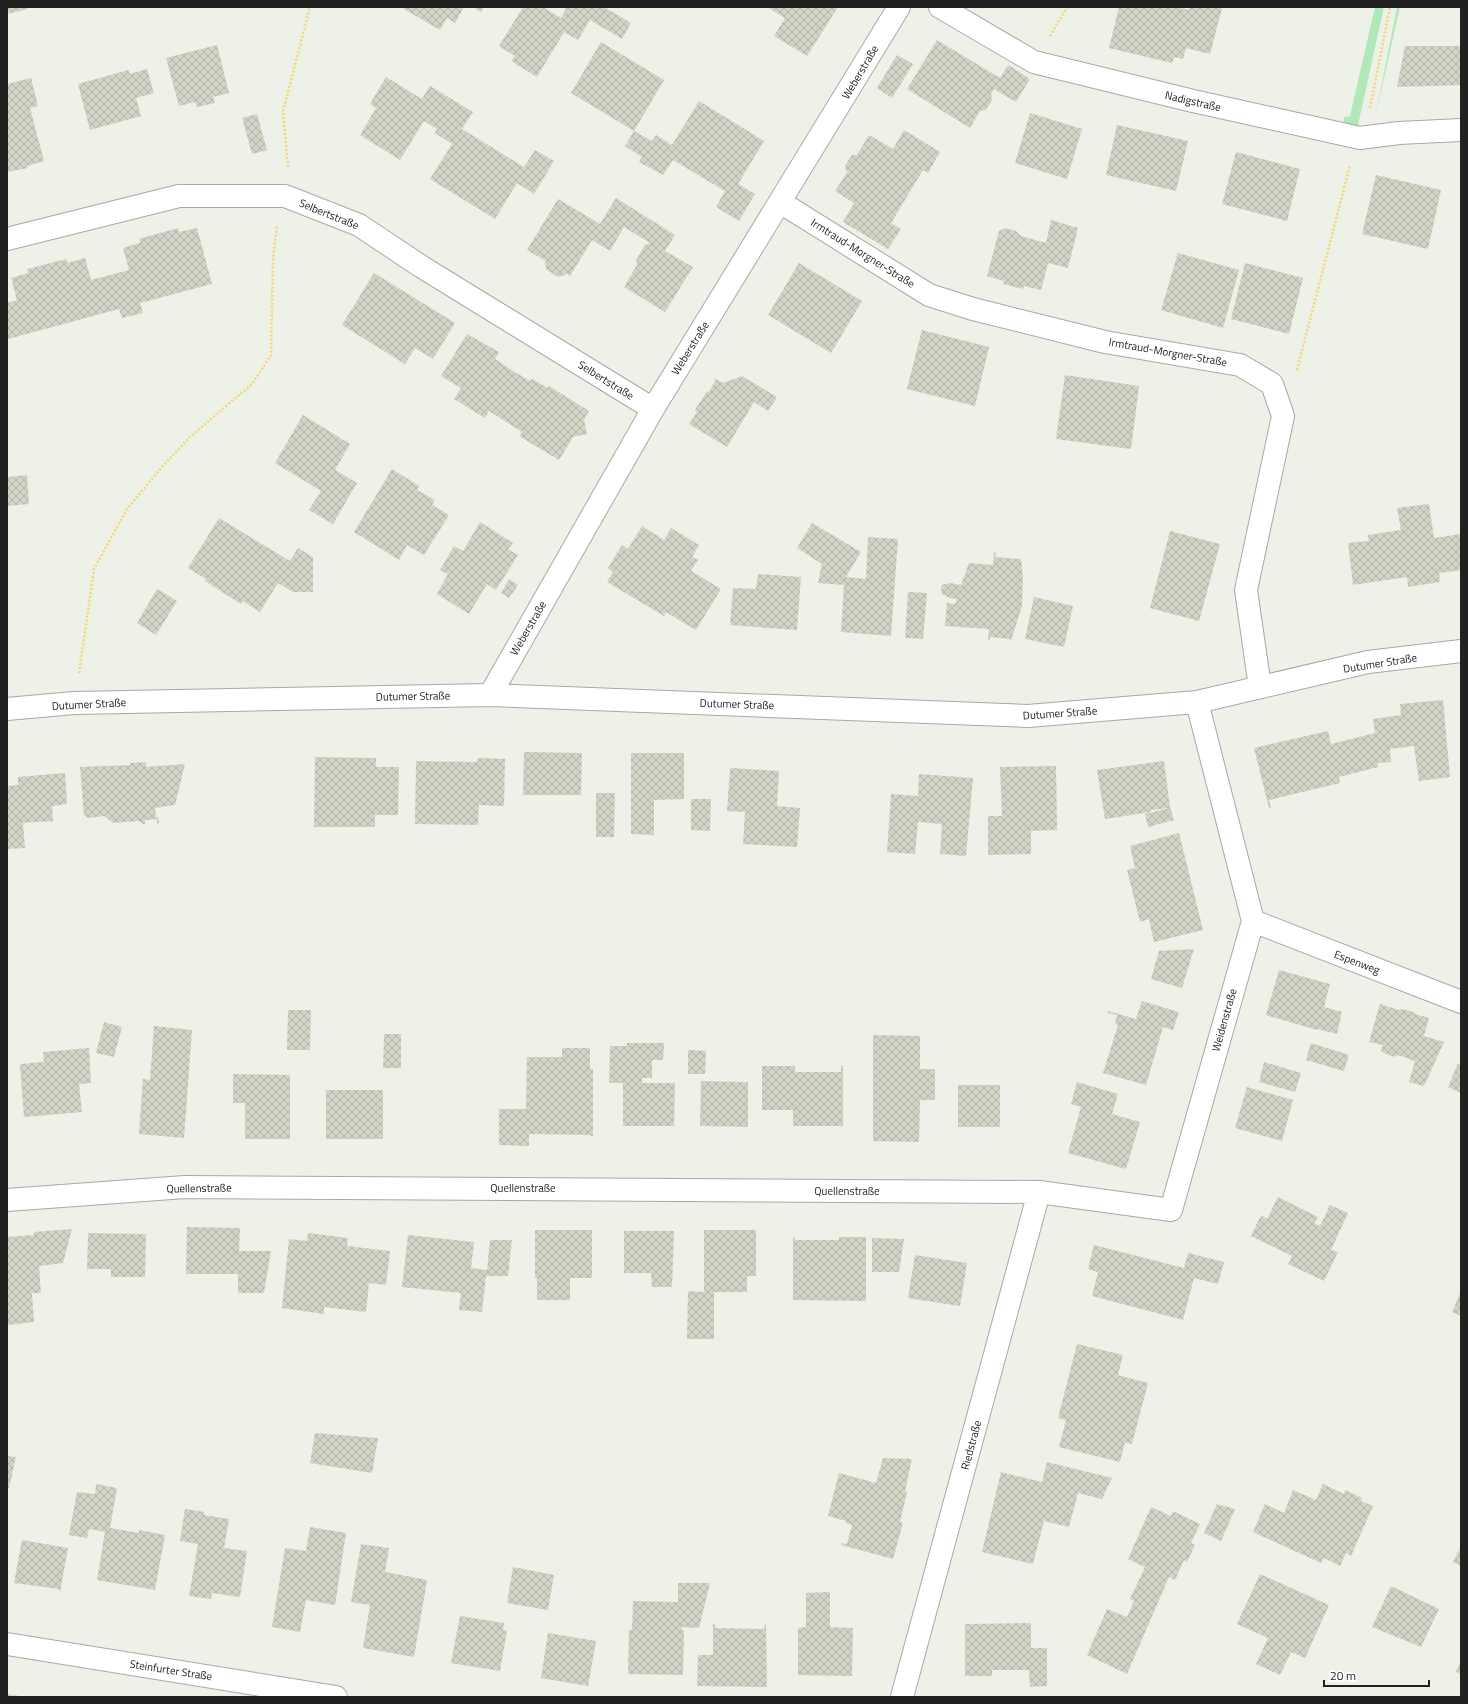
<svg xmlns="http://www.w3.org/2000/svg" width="1468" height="1704" viewBox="0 0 1468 1704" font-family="'Titillium Web',sans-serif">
	<defs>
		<pattern id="building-cross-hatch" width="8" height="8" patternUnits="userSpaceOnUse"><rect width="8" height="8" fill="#d2d3c5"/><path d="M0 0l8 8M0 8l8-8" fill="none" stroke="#b4b5a9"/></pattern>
	</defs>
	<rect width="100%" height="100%" fill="#eef1e7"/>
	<!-- grass -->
	<path fill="#b0e8b9" d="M1375,7H1384L1358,125L1354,128L1344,126V117L1350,116Z
		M1397,7H1400L1375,118Z"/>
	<!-- building -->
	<path fill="url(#building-cross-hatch)" d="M7,7H28L27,9L7,14Z
		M405,7H464L455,23L447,18L440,30L404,9Z
		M473,7H484L481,12Z
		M523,7H543L561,18L566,9L562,7H604L631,23L622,39L590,20L578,40L564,32L537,77L511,61L515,56L499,46Z
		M767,7H838L807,56L774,36L785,18Z
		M1119,7H1176L1189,10L1190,7L1222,8L1210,54L1186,48L1183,59L1174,57L1172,63L1109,48Z
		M937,40L1000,78L1008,65L1030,79L1016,102L994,89L991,94L992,100L986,110L980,111L970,128L907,89Z
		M601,42L664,80L634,131L571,93Z
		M217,45L229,93L213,97L215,103L197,107L195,102L179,106L166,58Z
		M1405,46H1461V85L1397,87Z
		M897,55L913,64L892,98L877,88Z
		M147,69L154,93L136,98L141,116L90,130L78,84L128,70L130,74Z
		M386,77L422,99L430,86L473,112L462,129L524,167L535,150L554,161L534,194L517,183L495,219L430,179L452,144L435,133L437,129L424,121L400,160L360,135L376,108L370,104Z
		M31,78L38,106L30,108L44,161L27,166L28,168L7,172V84Z
		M699,101L764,141L738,184L755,194L739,221L716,207L725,191L673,160L663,175L639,162L642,157L625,146L634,131L652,141L656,135L672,145Z
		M1030,113L1082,129L1067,179L1015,163Z
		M257,114L267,150L252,154L242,118Z
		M1117,125L1188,141L1176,191L1106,175Z
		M904,130L940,152L928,173L923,170L891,223L901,229L888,249L843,222L854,203L835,191L848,171L846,170L845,166L848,161L852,155H857L869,135L893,149Z
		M1236,152L1300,169L1287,221L1222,204Z
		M1376,175L1441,190L1428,249L1362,234Z
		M616,198L675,235L665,251L693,267L665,312L624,287L637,265L636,260L645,245L650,243L624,227L610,251L592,240L570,276L566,273L565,275L558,277L546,269L545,263L546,261L527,250L558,199L600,224Z
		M1051,220L1078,228L1068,268L1048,263L1041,290L1024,286L1023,289L1003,284L1004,281L987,276L999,231L1006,228L1016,231L1021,236L1046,243Z
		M178,228L179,232L197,228L212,284L140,303L143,313L122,318L119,309L8,339L7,303L17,300L11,278L28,273L27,269L66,259L68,263L85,258L91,280L129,270L123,248L140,243L139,239Z
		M1178,253L1239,270L1223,328L1161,310Z
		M799,263L862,301L831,353L768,315Z
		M1245,263L1303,278L1289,334L1231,319Z
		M374,273L455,323L433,359L415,348L405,364L342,325Z
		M922,330L989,347L975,406L907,389Z
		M467,334L499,352L495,359L513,371L530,381L532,379L548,388L549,386L589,411L584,420L587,434L573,437L559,460L519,436L522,432L489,411L485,418L454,399L461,388L441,376Z
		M1065,375L1139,386L1131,449L1056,439Z
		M742,376L777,397L768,411L754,402L727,447L689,424L697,412L695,410L707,391L709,392L716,379L723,383Z
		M303,415L350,444L335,470L357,483L333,524L309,510L321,491L275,463Z
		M392,469L419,486L417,490L435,500L432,505L449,515L424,555L407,545L399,560L354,532Z
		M27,475L29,504L7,506V477Z
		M1429,504L1434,538L1461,534V570L1439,573L1440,582L1408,587L1407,577L1353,585L1348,543L1369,541L1368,535L1401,530L1397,508Z
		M219,518L290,561L298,548L313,557V592H293L278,583L260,612L243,601L241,604L205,581L206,579L188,568Z
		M480,522L513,543L508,549L518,555L496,590L487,584L469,614L437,594L448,574L440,570L454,546L463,551Z
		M812,523L861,552L846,577L866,579L868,537L898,539L891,636L841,632L844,585L818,583L822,564L797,548Z
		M642,526L664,540L671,528L699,545L692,557L698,560L691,571L721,589L696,630L666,612L664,616L607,582L613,572L608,568L622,545L628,549Z
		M1170,531L1220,544L1199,621L1150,608Z
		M994,552H996L995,557L1019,559L1021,558L1023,578L1022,606L1011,641L1010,639L990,637V640H988L989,629L945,626L947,603L955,604L957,599L950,598L942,594L941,589L942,585L950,583L961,585L969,563L993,565Z
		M758,574L801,577L797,630L730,625L733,588L756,589Z
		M509,579L518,585L509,598L501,593Z
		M157,589L177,601L156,635L137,623Z
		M908,592L927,593L923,639L905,638Z
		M1034,597L1073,606L1064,647L1025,639Z
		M1443,700L1450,777L1419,781L1414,746L1390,749L1391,762L1378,763V767L1339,777L1340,783L1269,800L1271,808H1269L1254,748L1328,731L1331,744L1375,733L1373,719L1401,715L1400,704Z
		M524,752L582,753L581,795H523Z
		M631,753H684V799L654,800V835L631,834Z
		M315,757L376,758V767H399L398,815H375V827H314Z
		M478,758L505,759L504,806L479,805L478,825L415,824L416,761L477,762Z
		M1164,761L1170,807L1174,820L1148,827L1145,814L1169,808L1150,810V812L1105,819L1097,770Z
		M146,762V767L185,764L175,805L155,808L156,817H158L159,823L157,824V819L145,820V824H143L139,821L113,823L104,816L88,818L84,815L80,767L130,765V763Z
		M1056,766L1057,830L1031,831V854L988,855V816H1002L1000,767Z
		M730,768L779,771L777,806L800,808L797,847L743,844L745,812L727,811Z
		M65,773L67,804L52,806L53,821L23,823L25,848L7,849V786L18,785V777Z
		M919,774L973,778L966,856L940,854L942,824L918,822L915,854L887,852L891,794L918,796Z
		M596,793H615L614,837H596Z
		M691,799H711L710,831L691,830Z
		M1179,833L1203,930L1154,942L1149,919L1140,922L1127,870L1135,868L1130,846Z
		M1194,949L1182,988L1151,979L1159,951Z
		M1279,970L1330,984L1324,1007L1342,1012L1337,1034L1317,1029V1030L1266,1015Z
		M1142,1001L1179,1012L1173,1030L1163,1027L1146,1085L1103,1073L1118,1025L1115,1024L1117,1015L1108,1013V1011L1136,1019Z
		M1380,1004L1399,1010L1402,1009L1413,1012L1415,1014L1429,1018L1424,1036L1444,1042L1424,1086L1409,1082L1415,1061L1398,1055L1395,1057L1386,1054L1381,1051L1383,1045L1369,1042Z
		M288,1010H311L310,1050H287Z
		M104,1022L122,1027L114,1057L96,1053Z
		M154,1026L192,1030L184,1138L139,1134L143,1079L150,1080Z
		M384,1034H401V1068H383Z
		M873,1035L920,1036V1069H935V1100H920L919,1142L873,1141Z
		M627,1043H664L663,1060H652V1078H642V1083H675L674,1126H623V1083H609L610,1046H627Z
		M1311,1043L1349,1055L1344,1071L1306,1060Z
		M89,1048L91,1083L79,1084L82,1112L24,1117L20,1064L44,1062L43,1052Z
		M562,1048H590V1069H593V1136H591V1135L529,1134V1146L499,1145V1109H526L527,1057H562Z
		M688,1050L706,1051L705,1074H688Z
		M1264,1062L1301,1073L1295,1092L1259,1082Z
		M1458,1063L1461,1065V1093L1448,1087Z
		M762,1066H795V1072H841V1066H843V1126H793V1110H762Z
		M233,1074L290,1075V1139H245V1103H233Z
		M701,1081L748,1082V1127L700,1126Z
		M1077,1082L1118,1094L1112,1114L1140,1122L1126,1169L1068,1153L1081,1107L1071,1104Z
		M958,1085H1000V1127H958Z
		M1247,1087L1293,1100L1282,1141L1235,1128Z
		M326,1090H383V1139H326Z
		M1278,1197L1318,1217L1314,1223L1320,1226L1330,1205L1348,1213L1331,1250L1338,1252L1324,1281L1288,1264L1292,1256L1251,1236L1261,1215L1267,1219Z
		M187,1227L240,1228L239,1251H271L264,1293H238V1274H186Z
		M72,1229L63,1263L39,1266L41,1293H32L34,1322L7,1325V1237L34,1235V1232Z
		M535,1230H592V1278H570V1300H537V1278H535Z
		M704,1230H756V1276H747V1292H714V1339H687L688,1291L704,1292Z
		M624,1231H674L672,1287H652L651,1273H624Z
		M88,1233L146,1234L145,1277H111V1269H89L87,1270Z
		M308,1233L348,1238L347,1246L390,1251L386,1285L369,1283L366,1312L324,1307V1314L282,1308L289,1239L307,1241Z
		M408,1235L474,1242L471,1268L487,1270L490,1240H512L508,1276H486L482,1312L459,1310L461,1293L402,1287Z
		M793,1237L795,1238V1240H839V1237H866V1301L793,1300Z
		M872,1238L904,1239L899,1272H872Z
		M1094,1245L1184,1268L1188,1253L1224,1262L1218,1284L1194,1278L1183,1320L1092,1296L1098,1272L1088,1269Z
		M915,1255L967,1263L960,1306L908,1298Z
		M1461,1291V1316L1452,1312Z
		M1077,1344L1123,1355L1118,1375L1148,1383L1132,1444L1125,1442L1120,1462L1059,1447L1066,1420L1058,1418Z
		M315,1433L378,1438L372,1473L310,1463Z
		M7,1456L16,1457L9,1488H7Z
		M883,1458L912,1459L905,1491L907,1492L900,1522L903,1523L893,1559L841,1545V1543L847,1544L852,1525L846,1523V1521L828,1516L839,1473L876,1483Z
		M1047,1462L1112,1478L1102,1499L1078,1493L1069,1527L1044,1521L1033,1564L982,1552L1001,1472L1042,1482Z
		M96,1484L117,1488L110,1528L139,1533V1530L165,1535L155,1590L97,1580L105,1532L89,1529L87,1538L69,1535L77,1492L95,1494Z
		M1323,1484L1344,1494L1345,1490L1362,1498L1361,1501L1373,1506L1351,1556L1346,1553L1340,1566L1324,1558L1321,1563L1253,1532L1265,1504L1284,1513L1293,1490L1316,1500Z
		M1217,1504L1235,1509L1221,1541L1204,1533Z
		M1151,1507L1171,1516L1173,1511L1200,1524L1191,1543L1195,1545L1187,1562L1184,1560L1175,1580L1169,1577L1127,1674L1087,1655L1107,1609L1127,1617L1134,1601L1130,1599L1145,1567L1128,1559Z
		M185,1509L204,1512V1515L229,1519L224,1548L247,1551L240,1597L212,1593L211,1599L189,1596L198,1544L180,1541Z
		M310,1527L346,1533L335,1605L306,1600L300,1632L272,1627L285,1548L306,1551Z
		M22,1540L68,1548L60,1593L59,1589L14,1583Z
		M361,1544L389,1548L385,1572L427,1580L414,1657L363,1648L370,1605L351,1602Z
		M1461,1546V1566L1453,1562Z
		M513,1567L554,1575L548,1610L507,1603Z
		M1260,1574L1329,1605L1305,1658L1291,1652L1280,1675L1256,1664L1268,1638L1237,1624Z
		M678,1583H710L699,1628L682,1627V1630H684L683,1675L628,1674L629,1630H632L633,1601L678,1602Z
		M1391,1586L1439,1609L1421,1647L1372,1627Z
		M830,1592V1627L853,1628L852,1676L798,1675V1628L806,1627V1593Z
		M460,1616L504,1623L503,1630L507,1631L500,1671L451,1663Z
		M1031,1623V1648H1047V1686L1030,1687L1029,1670H992V1676H965V1624Z
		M713,1624H715V1628L764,1629L765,1624H766L767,1687L697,1686L698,1655H713Z
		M548,1633L596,1641L588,1686L541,1678Z
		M1461,1660V1674L1456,1672Z
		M7,1694L19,1696V1697H7Z"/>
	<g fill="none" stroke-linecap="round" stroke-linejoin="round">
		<defs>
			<path id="street" d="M940,7L1034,62L1193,101L1360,138L1399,133L1461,130
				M780,202L929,295L973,309L1105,342L1240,365L1272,384L1283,416L1246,590L1260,687
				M7,239L179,196H285L359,225L422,267L653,409
				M490,695L653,409L899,7
				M7,709L74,703L490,695L1028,716L1197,702L1368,662L1461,651
				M1253,921L1461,1002
				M7,1200L185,1187L1039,1192L1171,1210L1253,921L1197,702
				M7,1644L336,1697
				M902,1697L1039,1192"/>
		</defs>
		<!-- street casing -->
		<use href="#street" stroke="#a8a8a8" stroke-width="24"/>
		<!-- path -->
		<path stroke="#f5d574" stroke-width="2.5" stroke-dasharray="2 2" stroke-linecap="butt" d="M1050,36L1067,7
			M1370,108L1390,7
			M288,167L283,111L310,7
			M1297,370L1350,165
			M79,673L94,569L127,509L162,467L191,436L252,384L271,355L273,258L277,226"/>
		<!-- street -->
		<use href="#street" stroke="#fff" stroke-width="22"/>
	</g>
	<g text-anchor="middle" stroke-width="3.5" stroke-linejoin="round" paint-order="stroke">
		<!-- street labels -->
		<g font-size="11" fill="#212121" stroke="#fff">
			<text transform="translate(860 72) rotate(-59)" y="4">Weberstraße</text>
			<text transform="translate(1193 101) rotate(13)" y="4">Nadigstraße</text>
			<text transform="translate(329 214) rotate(22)" y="4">Selbertstraße</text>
			<text transform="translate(863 253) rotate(32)" y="4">Irmtraud-Morgner-Straße</text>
			<text transform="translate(690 348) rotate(-58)" y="4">Weberstraße</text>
			<text transform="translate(1168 352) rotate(10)" y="4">Irmtraud-Morgner-Straße</text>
			<text transform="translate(606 380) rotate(32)" y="4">Selbertstraße</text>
			<text transform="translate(528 628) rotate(-60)" y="4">Weberstraße</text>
			<text transform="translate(1380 663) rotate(-9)" y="4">Dutumer Straße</text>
			<text transform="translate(413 696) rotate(-1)" y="4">Dutumer Straße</text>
			<text transform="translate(89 704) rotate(-3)" y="4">Dutumer Straße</text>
			<text transform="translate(737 704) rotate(2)" y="4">Dutumer Straße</text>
			<text transform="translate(1060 713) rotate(-4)" y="4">Dutumer Straße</text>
			<text transform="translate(1357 962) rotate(21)" y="4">Espenweg</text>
			<text transform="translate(1224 1020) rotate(-74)" y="4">Weidenstraße</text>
			<text transform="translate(199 1188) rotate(-1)" y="4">Quellenstraße</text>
			<text x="523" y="1192">Quellenstraße</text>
			<text x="847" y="1195">Quellenstraße</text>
			<text transform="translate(971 1445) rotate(-75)" y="4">Riedstraße</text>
			<text transform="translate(171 1670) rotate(9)" y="4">Steinfurter Straße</text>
		</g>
	</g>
	<!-- border -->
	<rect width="1468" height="1704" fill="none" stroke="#212121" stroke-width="16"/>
	<!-- scale -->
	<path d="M1324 1680v6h105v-6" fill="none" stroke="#212121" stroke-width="2"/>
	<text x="1330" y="1680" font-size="12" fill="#212121" stroke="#ffffff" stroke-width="3" paint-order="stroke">20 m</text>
</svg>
